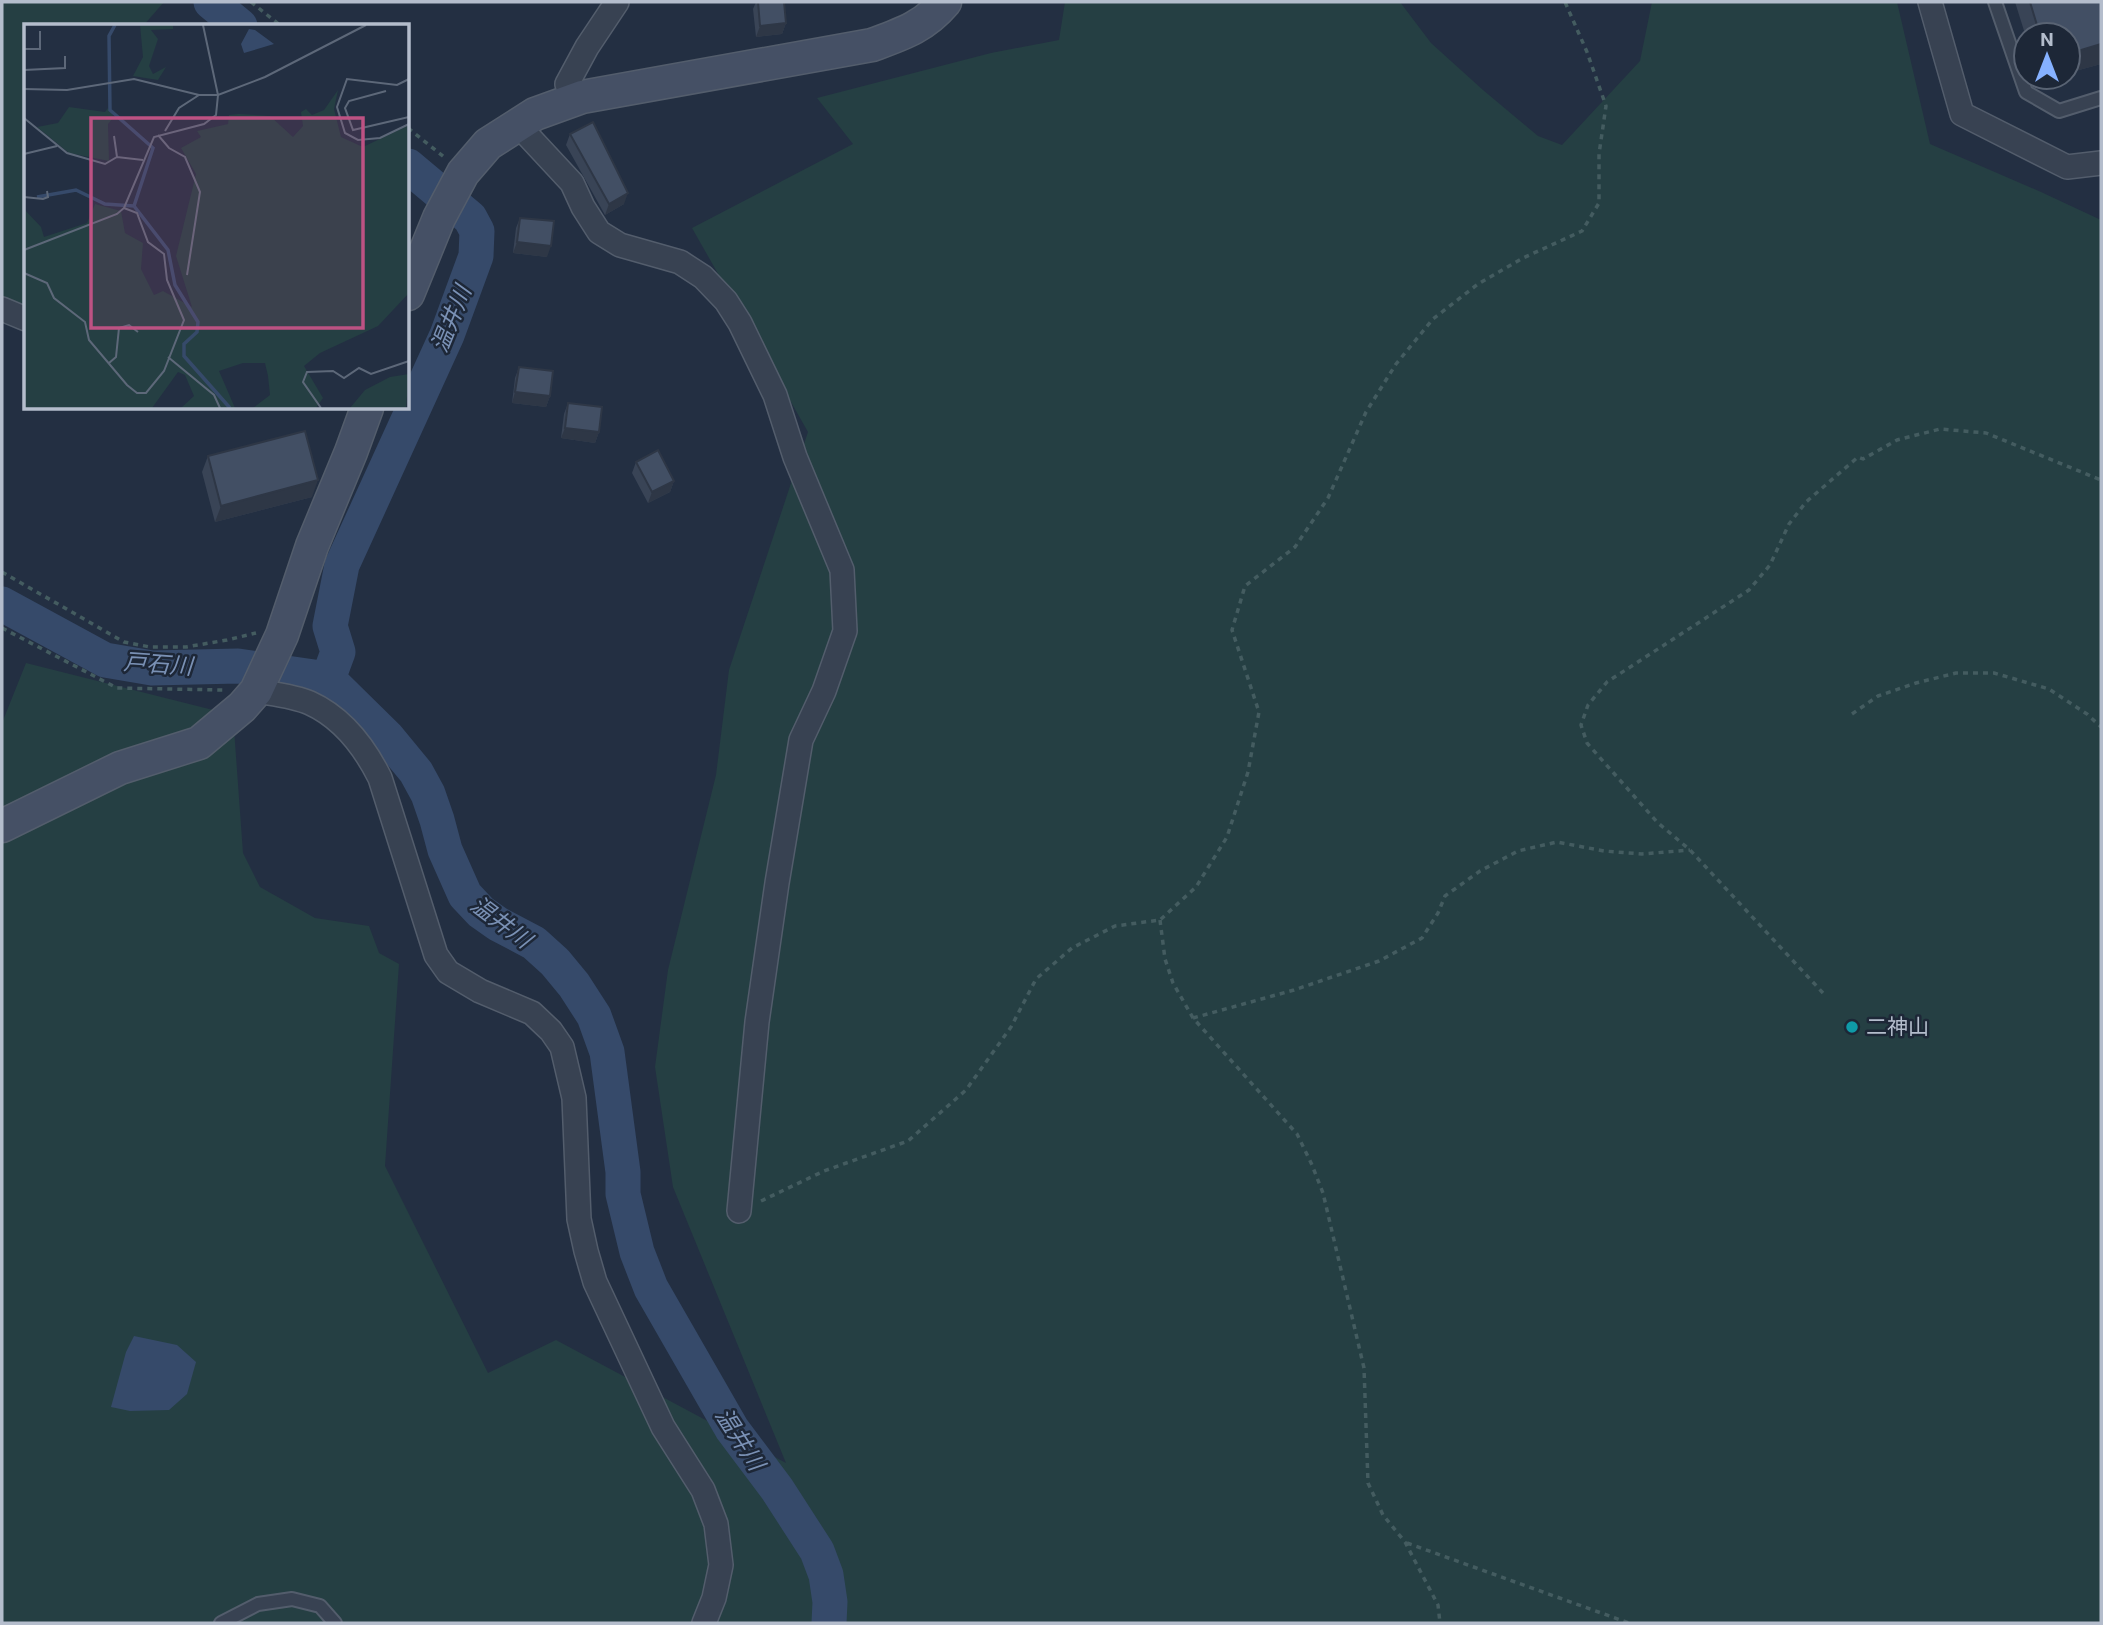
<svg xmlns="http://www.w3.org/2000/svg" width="2103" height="1625" viewBox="0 0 2103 1625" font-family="Roboto,'Noto Sans JP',sans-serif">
	<rect width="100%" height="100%" fill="#232f42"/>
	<!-- green -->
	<path fill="#253f43" d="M2,2H164L143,26H26V310L2,300Z
		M1065,2H1400L1431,43L1483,90L1538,136L1562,145L1640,61L1652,2H1897L1930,144L2041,192L2101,220V1623H2V723L26,663L233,715L243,853L260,887L315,918L369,926L379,953L399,964L385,1166L488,1373L556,1340L786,1463L673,1187L655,1067L668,970L716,775L729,670L808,432L692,228L853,144L817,98L991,53L1059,40Z"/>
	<!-- water -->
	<path fill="#364a6a" d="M134,1336L177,1345L196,1362L187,1394L169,1410L130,1411L111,1407L126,1352Z"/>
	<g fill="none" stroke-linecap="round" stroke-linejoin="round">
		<!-- river -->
		<path stroke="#364a6a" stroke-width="35" d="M211,2L240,26
			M2,604L105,660L152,668L238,666L328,679
			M328,679L388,738L416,772L428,794L437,820L445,850L465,895L481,912L498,924L534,943L555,962L574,985L594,1016L607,1052L623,1172V1194L637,1252L651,1288L732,1429L777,1489L817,1551L826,1575L830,1602L829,1623
			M328,679L338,652L330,626L342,565L447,335L476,256L477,231L470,218L408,166"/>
		<defs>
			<path id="lane" d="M1995,2L2026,92L2059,111L2101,98
				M221,1623L258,1604L292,1599L320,1606L335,1623"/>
			<path id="street" d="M1930,2L1962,114L2067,167L2101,163
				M572,100L567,84L587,47L617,2
				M518,125L572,183L583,207L599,232L620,245L680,262L703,277L726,301L740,323L775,395L795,457L842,570L845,631L824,691L801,740L777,883L757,1022L739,1211
				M2,309L26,319
				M256,691C273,694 294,696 310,703C343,718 364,746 380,778L436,955L448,972L480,991L532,1013L551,1031L562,1047L574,1098L579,1219L586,1251L595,1282L663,1427L703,1490L716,1524L721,1565L714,1598L704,1623"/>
			<path id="secondary" d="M408,294L439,218L463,173L488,144L535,114L582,97L872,45C902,34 924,27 945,2
				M2,826L120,768L199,743L242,707L256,691L282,635L312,546L351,452L367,408"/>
		</defs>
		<!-- lane casing -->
		<use href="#lane" stroke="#535d6c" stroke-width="16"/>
		<!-- street casing -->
		<use href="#street" stroke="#535d6c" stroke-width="26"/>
		<!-- secondary casing -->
		<use href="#secondary" stroke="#535d6c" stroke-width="35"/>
		<!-- path -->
		<path stroke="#445c60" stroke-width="3.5" stroke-dasharray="5 5" stroke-linecap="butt" d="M251,2L281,26
			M408,128L444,157
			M2,572L124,642L150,647H186L227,640L256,633
			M2,628L117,688L223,690
			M1852,714L1878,696L1916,683L1956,673H1994L2049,689L2087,714L2101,727
			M1160,920L1165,959L1173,983L1193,1018L1297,1134L1312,1165L1323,1193L1364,1368L1368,1483L1383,1515L1405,1542L1438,1605L1440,1623
			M1823,993L1690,850L1657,822L1587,743L1581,725L1588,705L1607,682L1749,590L1770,565L1789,524L1806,502L1858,457L1863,459L1897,440L1940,429L1986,433L2101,480
			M1193,1018L1294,990L1379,961L1422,938L1438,913L1445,896L1480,871L1518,851L1557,842L1604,851L1642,854L1690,850
			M761,1201L824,1171L908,1141L966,1090L1011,1027L1036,979L1072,948L1115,926L1160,920L1196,887L1227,837L1248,772L1259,712L1232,630L1245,586L1295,547L1328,498L1366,412L1396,364L1433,319L1478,284L1523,258L1582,231L1599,203V154L1606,106L1587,52L1565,2
			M1407,1543L1629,1623"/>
		<!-- lane -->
		<use href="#lane" stroke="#384252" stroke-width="12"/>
		<!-- street -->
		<use href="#street" stroke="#384252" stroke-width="23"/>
		<!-- secondary -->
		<use href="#secondary" stroke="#455065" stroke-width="32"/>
	</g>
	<!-- wall -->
	<path fill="#394456" d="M756,2H784L786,23L782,34L756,37L753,9Z
		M2015,2H2101V64L2068,73V35H2026V37Z
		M570,134L624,204L605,215L566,145Z
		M520,218L547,257L513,253L516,228Z
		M519,367L550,396L546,407L512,403L515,378Z
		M568,403L599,432L595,443L561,438L564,414Z
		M208,456L312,497L215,522L202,472Z
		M636,462L674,481L670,492L648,503L632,473Z"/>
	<!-- shaded-wall -->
	<path fill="#2e3746" d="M786,23L782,34L756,37L760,26Z
		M2101,44V64L2068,73V54Z
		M2041,77H2056L2039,82Z
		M628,193L624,204L605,215L609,204Z
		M517,242L551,246L547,257L513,253Z
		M515,392L550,396L546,407L512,403Z
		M565,428L599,432L595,443L561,438Z
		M318,480L312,497L215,522L221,506Z
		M674,481L670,492L648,503L652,492Z"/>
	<!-- building -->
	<path fill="#424f64" stroke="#2e3746" stroke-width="2" d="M758,2H784L786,23L760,26Z
		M2030,2H2101V44L2068,54V35H2040Z
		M593,122L628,193L609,204L570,134Z
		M520,218L554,221L551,246L517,242Z
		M519,367L553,371L550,396L515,392Z
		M568,403L602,407L599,432L565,428Z
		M305,431L318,480L221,506L208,456Z
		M658,450L674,481L652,492L636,462Z"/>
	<!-- markers -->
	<circle fill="#0f9aa8" stroke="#1d2737" stroke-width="2.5" cx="1852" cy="1027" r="7"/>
	<g text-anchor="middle" stroke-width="5" stroke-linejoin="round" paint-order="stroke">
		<!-- poi labels -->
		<g font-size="21" fill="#b4bdcc" stroke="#1d2737" text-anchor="start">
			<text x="1866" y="1034">二神山</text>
		</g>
		<!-- water labels -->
		<g font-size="23" font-style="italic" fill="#7a91b5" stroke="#1d2737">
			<text transform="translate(451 319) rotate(-68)" y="8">温井川</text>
			<text transform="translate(158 664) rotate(4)" y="8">戸石川</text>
			<text transform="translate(501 922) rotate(37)" y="8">温井川</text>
			<text transform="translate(740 1439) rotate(57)" y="8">温井川</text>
		</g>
	</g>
	<!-- overview -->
	<g transform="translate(24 24)">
		<rect width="385" height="385" fill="#232f42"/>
		<path d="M116,1H149V5L127,6L134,15L125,42L129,50L142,43L134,56L109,52L119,33ZM314,66L310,85L317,113L339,123L385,101V269L354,302L296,329L280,342L299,374L292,384H229L246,371L244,352L241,339H219L195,347L211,384H157L170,372L161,351L154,348L128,384H0V185L17,203L20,213L63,199L71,180L97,187L101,209L119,219L117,245L130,271L139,267L168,283L152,232L172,150L157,124L177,113L173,107L204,100L205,91L215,90L246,92L269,113L279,102L277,88L282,85L288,91L300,86ZM45,83L81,88L84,84L90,93L84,100L85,137L45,129L13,103L34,99ZM385,350L382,384H326L341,366L366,353Z" fill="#253f43"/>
		<path d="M225,5L231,6L250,20L220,29L217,20Z" fill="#364a6a"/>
		<path fill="none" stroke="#364a6a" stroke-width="3.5" d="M91,1L85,12L86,86L129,124L110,182M13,173L52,166L81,180L110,182M110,182L144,226L151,261L174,298L173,308L160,320V332L206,384"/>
		<path fill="none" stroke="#5d6879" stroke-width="2" d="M0,25H16V7M0,46L41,44V32M385,55L373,61L323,55L313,83L321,109L334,116L356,114L385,100M0,65L43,66L110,55L175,71H194L241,53L342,1M362,67L325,77L321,84L329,106L385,93V73M0,94L43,129L81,140L93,133L119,136M141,107L155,84L175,71M134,111L145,124L161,133L176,168L163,251M90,112L93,133M0,130L33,122M0,173L19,175L24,173L23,167M0,226L93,190L100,184L130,113L180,100L192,91L194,71L179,1M0,249L23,259L30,274L61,298L65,316L103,361L113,369H122L140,347L160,296L143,256L140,230L124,218L113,189L100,184M144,333L190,371L196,384M85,339L92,333L95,304L105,301L114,308M297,384L279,358L283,348L309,347L320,354L335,344L347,350L385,337"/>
		<path fill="#bd5283" fill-opacity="0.15" stroke="#bd5283" stroke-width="3.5" d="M67,94H339V304H67Z"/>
		<rect width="385" height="385" fill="none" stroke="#b4bdcc" stroke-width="3.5"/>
	</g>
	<!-- border -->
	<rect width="2103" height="1625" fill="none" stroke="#b4bdcc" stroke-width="7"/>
	<!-- north arrow -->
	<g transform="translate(2047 56)"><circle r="33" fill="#1d2737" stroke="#596373" stroke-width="2"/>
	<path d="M0-5L12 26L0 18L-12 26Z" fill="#86b1ff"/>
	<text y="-10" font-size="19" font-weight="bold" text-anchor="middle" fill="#b4bdcc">N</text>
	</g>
</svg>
